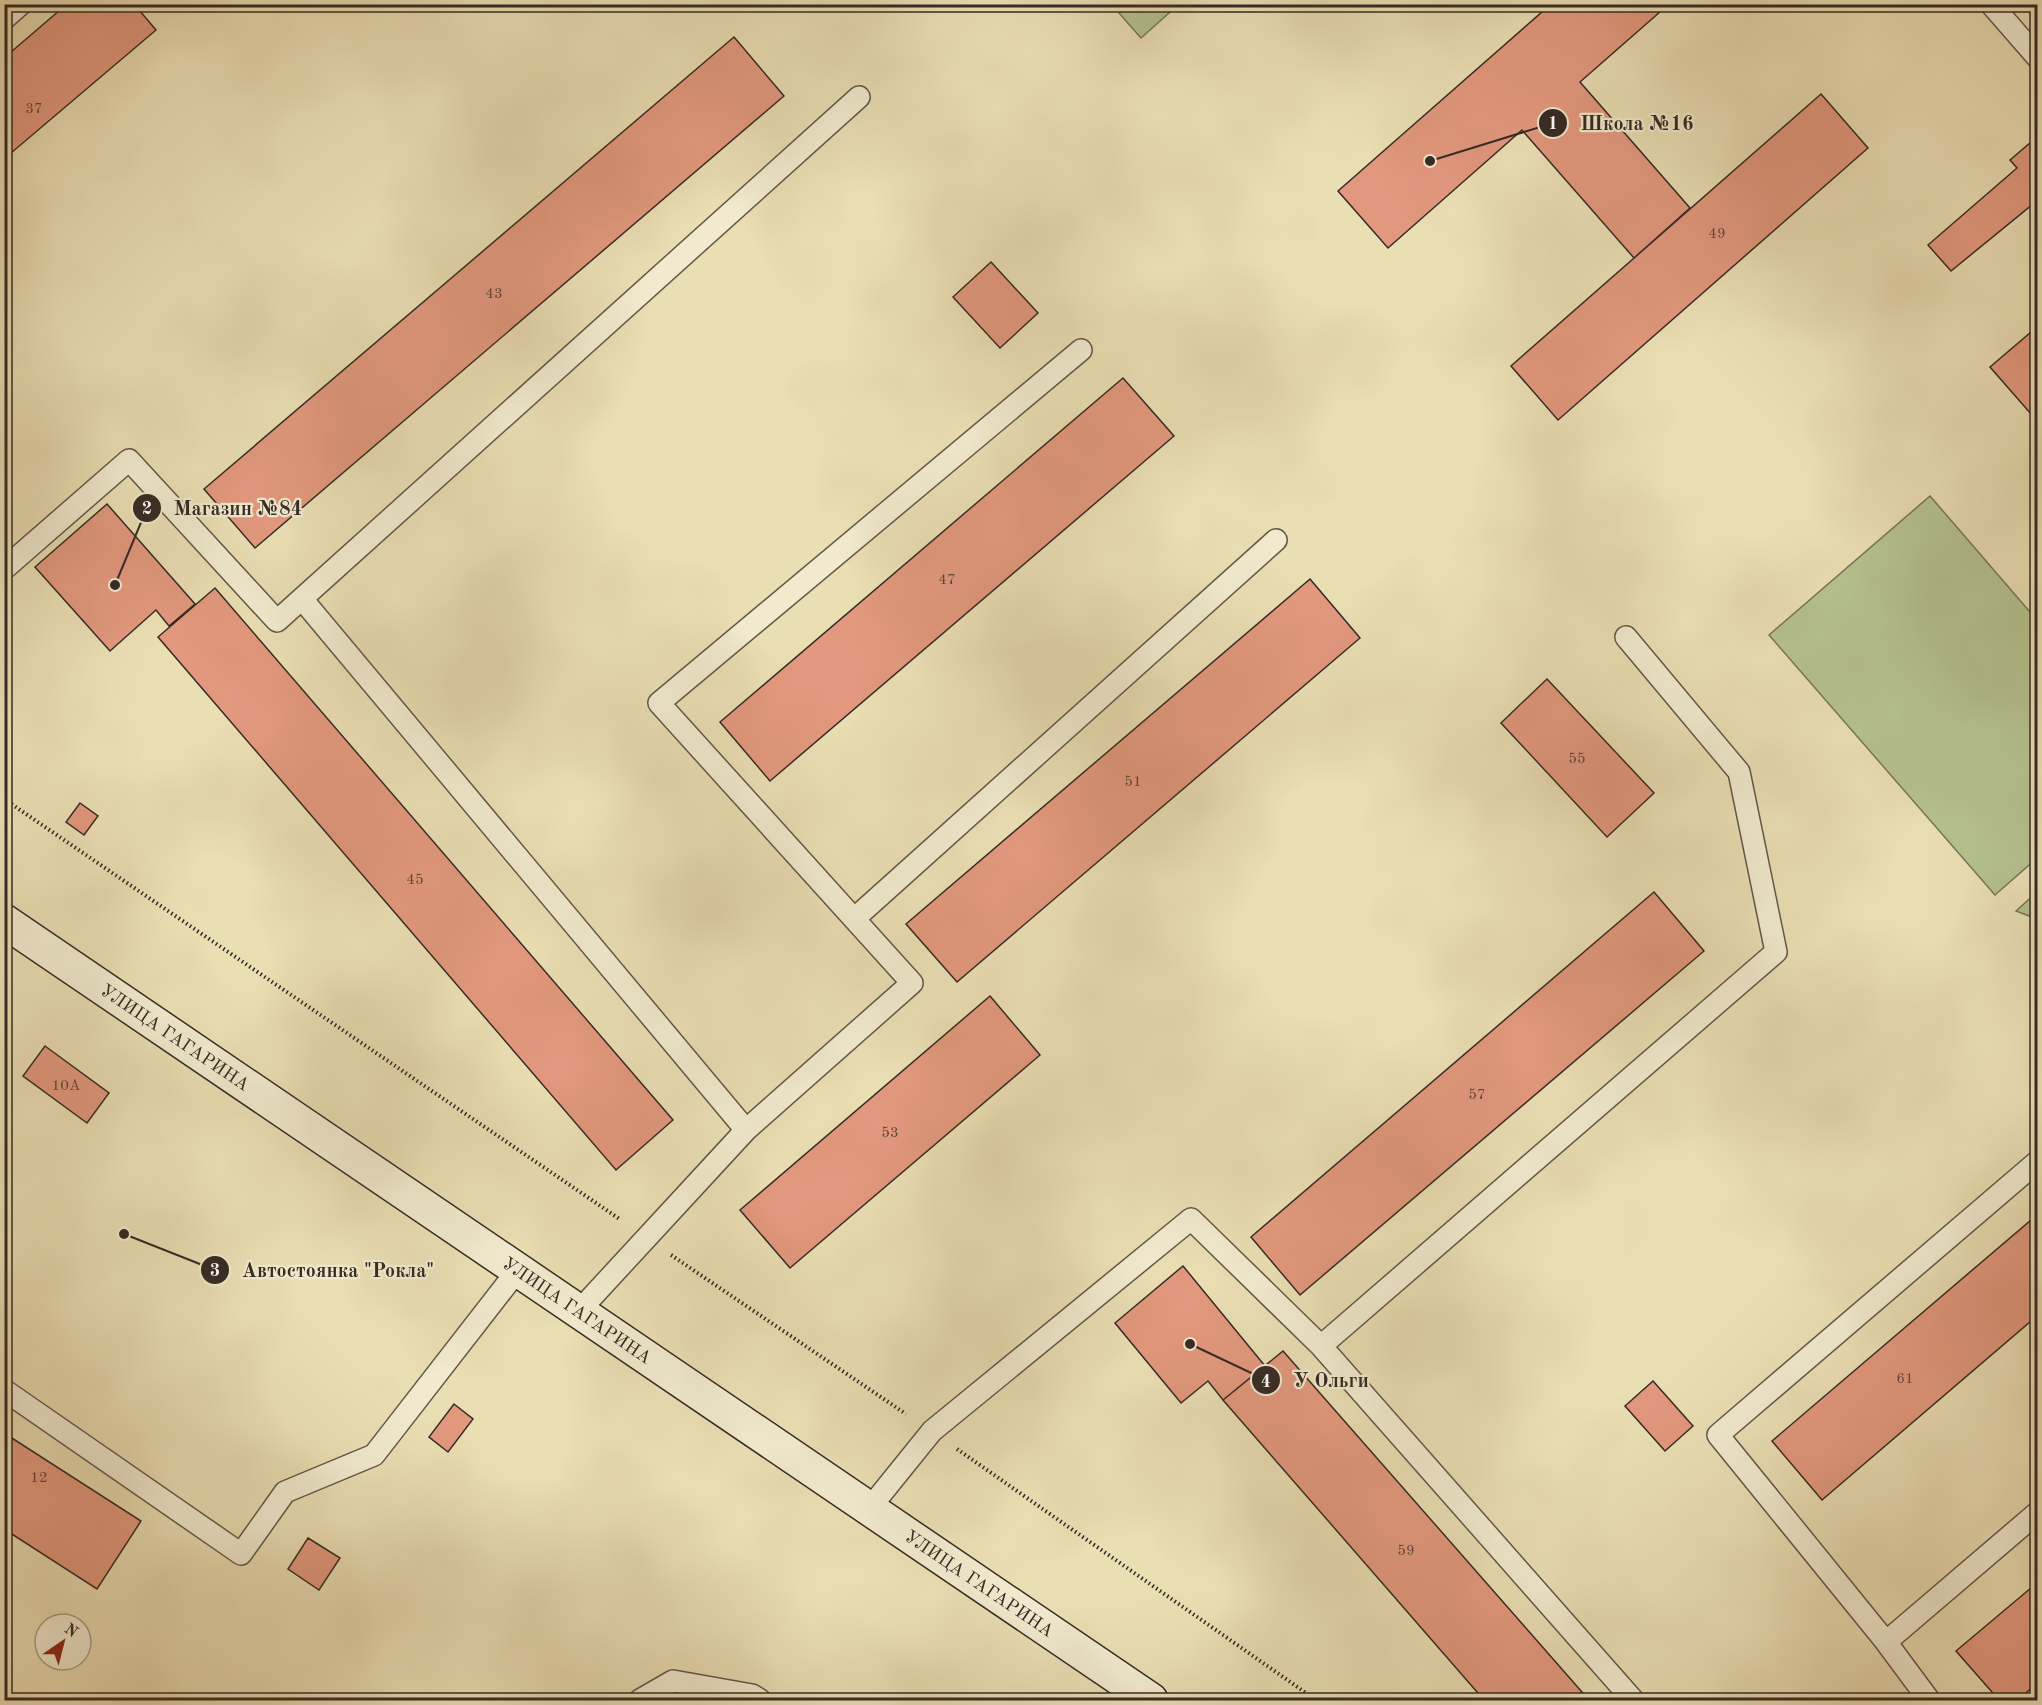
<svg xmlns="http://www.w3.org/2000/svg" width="2042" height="1705" viewBox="0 0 2042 1705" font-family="'Old Standard TT',serif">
	<rect width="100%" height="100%" fill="#eadeb3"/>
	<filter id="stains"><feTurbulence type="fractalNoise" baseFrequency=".00333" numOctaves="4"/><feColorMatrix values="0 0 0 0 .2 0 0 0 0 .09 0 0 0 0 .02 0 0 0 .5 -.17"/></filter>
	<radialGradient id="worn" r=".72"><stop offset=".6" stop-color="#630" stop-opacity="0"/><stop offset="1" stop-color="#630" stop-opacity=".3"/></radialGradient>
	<!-- green -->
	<path fill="#b5c28e" stroke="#767659" stroke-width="1.5" d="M1112,5H1178L1141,38Z
		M1930,496L2037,620V858L1995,895L1769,635Z
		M2037,892V919L2016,911Z"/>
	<!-- building -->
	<path fill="#e2987e" stroke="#362b24" stroke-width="1.5" d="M67,4H134L156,30L4,159V58Z
		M1551,4H1669L1580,82L1690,208L1634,258L1522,130L1388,248L1338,191Z
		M734,37L784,96L255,548L204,489Z
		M1821,94L1868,148L1558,420L1511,366Z
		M2038,136V200L1951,271L1928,245L2017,168L2010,160Z
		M991,262L1038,313L1000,348L953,297Z
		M2038,326V422L1990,367Z
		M1123,378L1174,436L770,781L720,722Z
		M107,504L195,604L169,626L156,610L110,651L35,567Z
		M1310,579L1360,638L957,982L906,924Z
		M215,588L673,1120L616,1170L158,637Z
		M1547,679L1654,793L1607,837L1501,723Z
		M80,803L98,816L84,835L66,822Z
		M1654,892L1704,951L1300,1295L1251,1237Z
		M990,996L1040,1055L790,1268L740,1210Z
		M45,1046L109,1093L87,1123L23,1076Z
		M2038,1214V1315L1822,1500L1772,1441Z
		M1183,1266L1265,1366L1223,1400L1208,1381L1181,1403L1115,1323Z
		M1283,1351L1589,1700H1484L1223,1400Z
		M1653,1381L1693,1426L1665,1451L1625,1406Z
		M454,1404L473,1419L448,1452L429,1437Z
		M4,1433L141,1521L97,1589L4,1529Z
		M308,1538L340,1558L319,1590L288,1569Z
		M2038,1582V1683L2017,1700H1999L1956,1651Z"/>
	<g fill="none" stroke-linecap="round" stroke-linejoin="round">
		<defs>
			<path id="lane" d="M1991,4L2038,58
				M4,19L21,4
				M4,569L129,460L277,621L859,97
				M302,599L746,1130L578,1312
				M854,919L1276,540
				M746,1130L912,983L659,703L1081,350
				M1321,1346L1633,1700
				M4,1390L241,1554L285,1492L374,1455L517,1271
				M869,1509L932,1431L1191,1219L1321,1346L1776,952L1739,772L1626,637
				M1886,1642L1718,1435L2038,1161
				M640,1700L673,1681L752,1695L760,1700
				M1929,1700L1886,1642L2038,1512"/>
			<g id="secondary">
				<path id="s1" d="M4,921L1151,1700"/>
			</g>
		</defs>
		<!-- lane casing -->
		<use href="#lane" stroke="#635848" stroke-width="24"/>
		<!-- secondary casing -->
		<use href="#secondary" stroke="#362b24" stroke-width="36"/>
		<!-- path -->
		<path stroke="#362b24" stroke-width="4" stroke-dasharray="1.5 3" stroke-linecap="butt" d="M4,799L621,1220
			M671,1255L906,1414
			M957,1449L1316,1700"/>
		<!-- lane -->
		<use href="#lane" stroke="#f1eace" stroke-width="21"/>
		<!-- secondary -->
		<use href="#secondary" stroke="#f1eace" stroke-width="33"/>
	</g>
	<g text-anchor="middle" stroke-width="4.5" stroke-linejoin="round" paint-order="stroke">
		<!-- number labels -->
		<g font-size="15" fill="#61463a">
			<text x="34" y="113">37</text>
			<text x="1717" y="238">49</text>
			<text x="494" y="298">43</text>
			<text x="947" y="584">47</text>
			<text x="1577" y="763">55</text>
			<text x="1133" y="786">51</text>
			<text x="415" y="884">45</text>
			<text x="66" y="1090">10А</text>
			<text x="1477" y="1099">57</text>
			<text x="890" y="1137">53</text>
			<text x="1905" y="1383">61</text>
			<text x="39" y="1482">12</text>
			<text x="1406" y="1555">59</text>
		</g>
		<!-- street labels -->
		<g font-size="18" fill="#362b24" stroke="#f1eace">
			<text dy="6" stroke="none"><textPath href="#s1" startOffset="207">УЛИЦА ГАГАРИНА</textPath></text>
			<text dy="6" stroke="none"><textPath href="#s1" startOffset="693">УЛИЦА ГАГАРИНА</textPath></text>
			<text dy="6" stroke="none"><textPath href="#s1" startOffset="1179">УЛИЦА ГАГАРИНА</textPath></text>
		</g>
	</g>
	<!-- callouts -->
	<path fill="none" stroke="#362b24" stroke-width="2" d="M1430 161L1553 123M115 585L147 508M124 1234L215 1270M1190 1344L1266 1380"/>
	<g fill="#362b24" stroke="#f1eace" stroke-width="2">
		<circle cx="1430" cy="161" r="6"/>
		<circle cx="115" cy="585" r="6"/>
		<circle cx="124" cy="1234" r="6"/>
		<circle cx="1190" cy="1344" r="6"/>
		<circle cx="1553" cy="123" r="15"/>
		<circle cx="147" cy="508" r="15"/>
		<circle cx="215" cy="1270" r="15"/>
		<circle cx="1266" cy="1380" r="15"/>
	</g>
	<g font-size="18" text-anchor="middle" font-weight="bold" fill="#fff">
		<text x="1553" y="129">1</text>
		<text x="147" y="514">2</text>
		<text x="215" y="1276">3</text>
		<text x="1266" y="1387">4</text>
	</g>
	<g font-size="20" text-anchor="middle" font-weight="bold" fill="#362b24" stroke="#f1eace" stroke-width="4.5" stroke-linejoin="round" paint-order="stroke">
		<text x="1637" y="130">Школа №16</text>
		<text x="238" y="515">Магазин №84</text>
		<text x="338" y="1277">Автостоянка "Рокла"</text>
		<text x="1331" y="1387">У Ольги</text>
	</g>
	<!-- margin -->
	<rect width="2042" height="1705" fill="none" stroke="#eadeb3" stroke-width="24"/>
	<rect x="6" y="6" width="2030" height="1693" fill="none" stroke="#362b24" stroke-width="3"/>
	<rect x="12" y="12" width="2018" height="1681" fill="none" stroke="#362b24" stroke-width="1.5"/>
	<!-- north arrow -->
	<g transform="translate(63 1642) rotate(35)"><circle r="28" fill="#f1eace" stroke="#a69e8a" stroke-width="1.5"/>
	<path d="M0-4.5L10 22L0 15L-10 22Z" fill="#8f2418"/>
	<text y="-9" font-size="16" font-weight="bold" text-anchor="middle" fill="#362b24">N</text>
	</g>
	<rect width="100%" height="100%" filter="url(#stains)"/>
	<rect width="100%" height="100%" fill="url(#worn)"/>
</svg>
